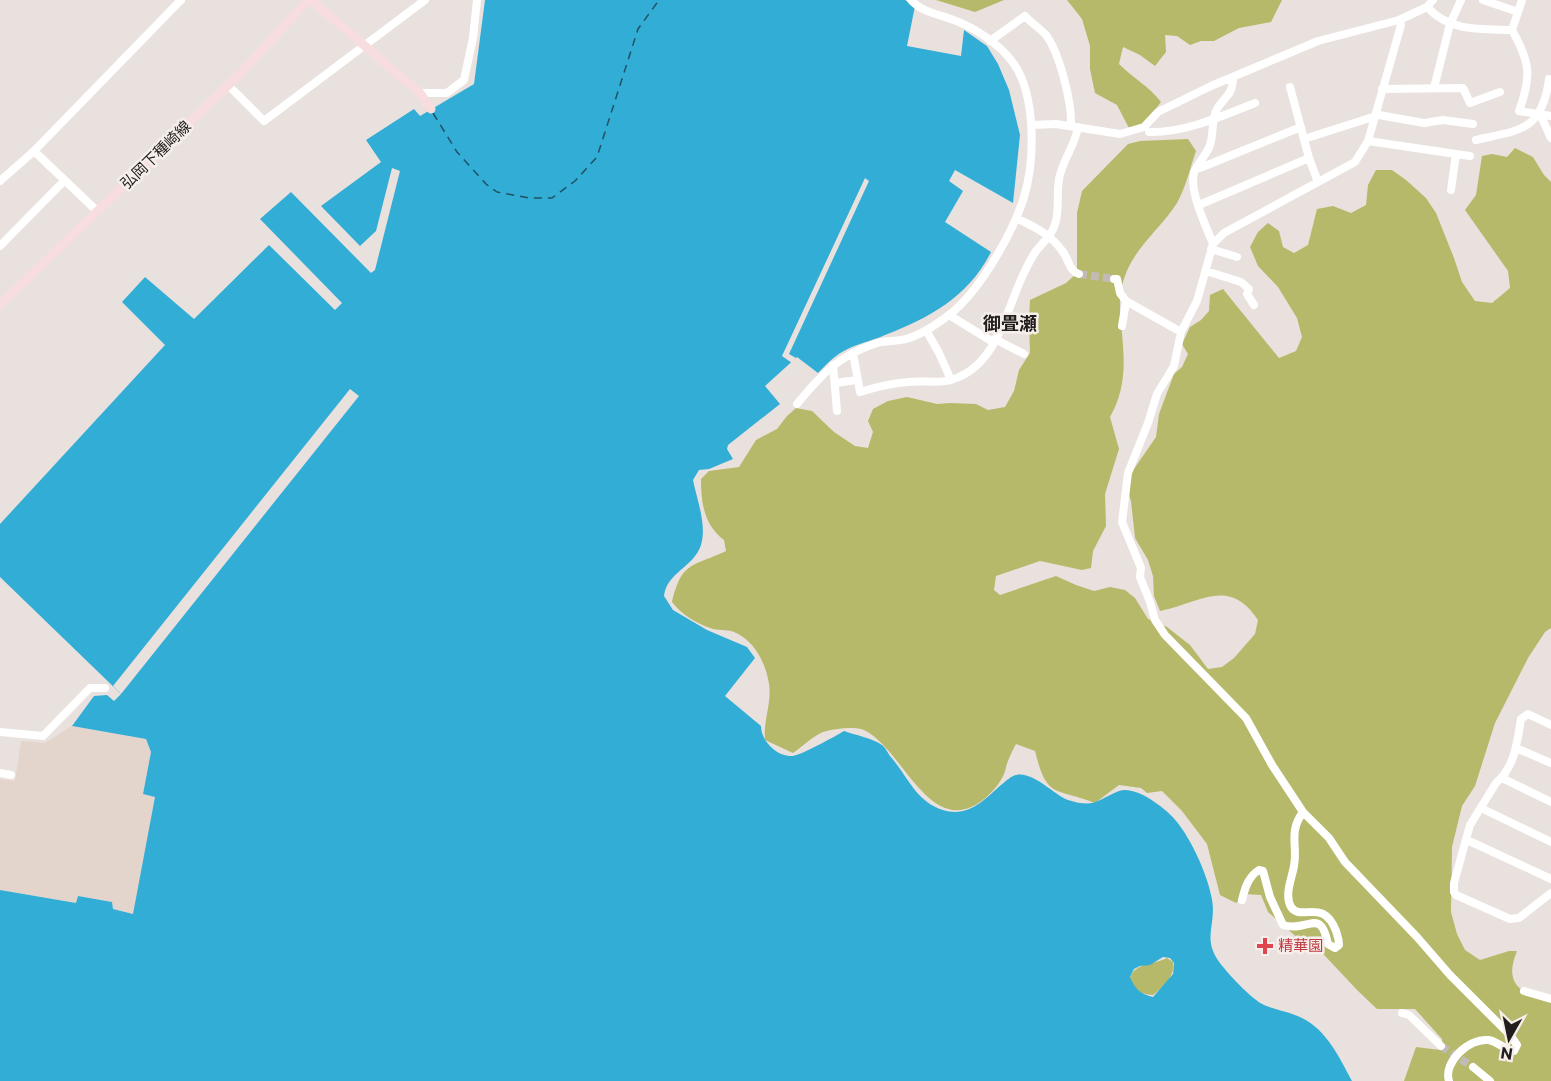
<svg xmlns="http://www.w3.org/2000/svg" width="1551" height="1081" viewBox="0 0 1551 1081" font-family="Commissioner,'Noto Sans JP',sans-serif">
	<rect width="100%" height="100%" fill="#e9e1dd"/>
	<!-- built -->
	<path fill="#e4d5cc" d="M72,726L146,739L151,752L143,794L156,797L134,914L113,909L112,902L79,896L77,903L0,890V779L15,781L21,741L45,743Z"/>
	<!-- green -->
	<path fill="#b6b969" d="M936,0H1004L975,12Z
		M1067,0H1282L1271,22L1239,28L1214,41H1201L1190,45L1177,36L1165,35L1166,52L1155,66L1140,55L1123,47L1119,64C1133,78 1150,87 1161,102L1144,124L1130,130L1117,105L1095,93L1090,69V46L1082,19Z
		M1188,139L1196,151C1190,168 1186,187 1177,203C1157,234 1128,251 1121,291C1118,310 1122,327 1123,346C1125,372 1123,394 1110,417L1119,449L1105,494L1106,526L1093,551L1091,568L1082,570L1040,561L996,576L994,590L1000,595L1056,576L1076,585L1094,591L1110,587L1125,590L1135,598L1148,619L1167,627L1190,645L1208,669L1222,667L1234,658L1255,634L1258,620C1229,576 1200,603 1160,611L1154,596L1153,576L1148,560L1135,538L1131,501L1125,482L1156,437L1159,414L1174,374L1182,367L1188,354L1182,344L1190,327L1201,320L1209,311L1210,295L1223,289L1279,358L1296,351L1302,337L1297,318L1278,287L1258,266L1250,247L1258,232L1268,223L1279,231L1283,247L1294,253L1308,245L1317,209L1333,206L1351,213L1366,205L1368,185L1376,170H1392L1406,180L1426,198L1436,213L1454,258L1462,282L1475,301L1492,303L1510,288L1508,271L1465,210L1476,195L1482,156L1492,154L1507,157L1515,148L1533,157L1544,175L1551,182V628L1545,632L1528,658L1495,723L1475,786L1462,806L1452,847L1451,912L1457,934L1465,950L1480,960L1509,951H1517C1503,985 1521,993 1551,1002V1081H1404L1416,1047L1440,1050L1443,1045L1442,1039L1415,1009H1377L1357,990L1312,942L1300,940L1268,912L1261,895L1245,894L1236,903L1220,895L1207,844L1182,811L1162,791L1147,793L1141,788L1119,785L1095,803C1055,787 1047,800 1035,751L1016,744C1013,750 1010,755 1008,761C1006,765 1006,770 1004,774C999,786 987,798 977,804C928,834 901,747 864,730C855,726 833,729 823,732C813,736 802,747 793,753L765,740C763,721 772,702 769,684C766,663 754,640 734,632C726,629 718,631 710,628C696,623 681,614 672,602C682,561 692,567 726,551L724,540C704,525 701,503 701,479L709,471L739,467L756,440L777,429L787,416L796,408L812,411L834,432L855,446L868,448L873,432L868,421L873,409L888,401L907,397L937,404L950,403L976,404L988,410L1005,407L1014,391L1019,370L1030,353L1029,320L1030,300L1066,283L1077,273V213L1082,191L1128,144L1140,141Z
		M1167,958L1173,962C1175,977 1164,986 1153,995C1140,994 1136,991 1130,979C1133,963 1153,965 1167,958Z"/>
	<!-- water -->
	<path fill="#32add6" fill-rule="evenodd" d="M485,0H905L915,6L907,46L961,56L964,30L987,46L998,64L1009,90L1020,135L1013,203L955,170L949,181L963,191L945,222L991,252C968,297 931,317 885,335C872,341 855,344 842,352C833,357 825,366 818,373L797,357L765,386L780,404L728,445L727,449L733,459L709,469L699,470L693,480C697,500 707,525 701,545C694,567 667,572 664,596L673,610L707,630L747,647L755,658L725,696L761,726C761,741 777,757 793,756C801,755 836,736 844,731C855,735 872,738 882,745C885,747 888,753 890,756C907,775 916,802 943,810C968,818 984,800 1001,785C1006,781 1011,776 1016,775C1033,771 1054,795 1068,800C1095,809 1098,799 1119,791C1136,785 1167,809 1177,822C1191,839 1207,874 1211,895C1219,926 1198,938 1224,968C1232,978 1253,1000 1264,1005C1276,1010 1290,1012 1302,1018C1327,1030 1340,1059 1352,1081H0V890L76,903L78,896L112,902L113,909L133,914L155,797L143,794L151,752L146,739L72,726L94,696L107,695L114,701L121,694L0,577V524L165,345L122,302L145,277L194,319L269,245L335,310L342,303L260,219L291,192L371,273L375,270L400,171L392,168L376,231L360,246L321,206L381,162L366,140L414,109L420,116L474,84ZM1163,957L1170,958L1174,963L1173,974L1153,997C1140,994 1135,989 1130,977L1134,969L1140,966L1150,965Z"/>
	<!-- pier -->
	<path fill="#e9e1dd" d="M865,178L869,181L789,354L796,358L792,363L782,356Z
		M350,389L359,396L121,694L113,686Z"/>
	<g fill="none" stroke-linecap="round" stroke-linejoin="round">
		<!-- ferry -->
		<path stroke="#215163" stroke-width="1.5" stroke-dasharray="8 6" stroke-linecap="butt" d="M433,113L457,152L486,184L497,192L529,198H552L575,181L597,157L638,29L659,0"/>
		<!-- minor-tunnel -->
		<path stroke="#c1bab6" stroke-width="8" stroke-dasharray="8 4" stroke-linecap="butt" d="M1079,274L1114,279
			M1441,1046L1473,1067"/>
		<!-- minor -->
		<path stroke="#fff" stroke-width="8" d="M1483,0L1518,12
			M1522,0L1512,30C1530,62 1532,76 1519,111L1551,116
			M1427,7C1450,32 1480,29 1512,30
			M990,41L1025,16C1031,23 1040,28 1046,35C1060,54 1072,103 1071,126
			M228,85L264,121L425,0
			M1290,87L1309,158
			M1434,88L1450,24L1461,0
			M1382,89L1463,88L1470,103L1500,92
			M420,93H447L464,80L473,38L477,0
			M1540,114L1551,138
			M1031,125L1056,124L1120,134L1144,127L1158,112L1211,86L1318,41L1399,20L1427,7L1433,0
			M1149,132C1185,133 1222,116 1255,103
			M1304,139L1379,115L1424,123L1443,120L1473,124
			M1476,140C1520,130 1542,131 1549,79
			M1368,141L1456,154L1451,190
			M34,151L97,211
			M1456,154L1470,156
			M1197,168H1200L1301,127
			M0,181L34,151L181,0
			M1199,205L1309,158L1318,182
			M1016,218C1034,227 1051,234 1063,252C1069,260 1069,271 1079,274
			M1213,244C1206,226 1189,191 1194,173C1197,163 1207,155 1210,145C1214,134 1211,119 1217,109C1225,96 1233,95 1233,77
			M0,246L64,181
			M1211,249L1237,257
			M1206,271L1241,282L1249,289L1247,294L1254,305
			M1114,279H1117L1120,293L1126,301L1181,332L1197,301L1213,244L1224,233L1355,162L1368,141L1401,25L1399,20
			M949,315L993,342
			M1122,326L1126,302
			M926,330L939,353L951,380
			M1181,332L1174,366L1157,394L1148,423L1128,473L1122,522L1141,568L1140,577L1150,602L1155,620L1165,635L1246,718L1272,765L1303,812L1329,838L1345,862L1417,937L1450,975L1511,1036L1517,1045L1514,1051C1504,1050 1498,1041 1488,1040C1469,1038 1443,1062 1449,1081
			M995,339L1024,354
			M853,353L860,392C876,387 893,383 909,382C927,380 942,385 959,377C999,360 1007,306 1025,271C1028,264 1032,257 1036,251C1041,245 1047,239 1051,233C1061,218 1056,196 1059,179C1062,161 1075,146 1078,127
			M833,365L837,411
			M835,383L857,380
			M797,404C820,376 838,356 874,344C884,340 895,342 906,339C921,335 937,324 949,315C979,292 1013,233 1024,197C1035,161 1036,96 1014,64C1000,44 974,27 951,19C937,14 922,12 911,0
			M1551,725L1528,714L1521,719C1517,742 1515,767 1496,783L1470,825L1454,883V892L1456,895L1510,919L1519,918L1551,893
			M0,732L43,736L90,688H105
			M1516,748L1551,763
			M0,773L11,775
			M1502,778L1551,802
			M1481,808L1551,842
			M1467,840L1551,879
			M1242,900C1245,888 1248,877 1259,870L1263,871L1270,897L1283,925C1309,933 1320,906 1328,944L1335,948L1339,945C1339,939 1338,937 1336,931C1323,897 1301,922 1291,907C1284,895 1292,878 1294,866C1298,846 1288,832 1303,812
			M1524,991L1551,999
			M1402,1013L1409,1015L1441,1046
			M1473,1067L1490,1081"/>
		<!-- major -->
		<path stroke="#f8dddf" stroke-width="9" d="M311,0L420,93L431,109
			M0,305L241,73L308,0"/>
	</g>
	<!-- markers -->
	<path fill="#e0444e" stroke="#f6eeea" stroke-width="2" d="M1262 937h6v6h6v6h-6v6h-6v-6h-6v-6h6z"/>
	<g text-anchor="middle" stroke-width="5" stroke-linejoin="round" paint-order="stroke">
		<!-- street labels -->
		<g font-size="15" fill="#201d1c" stroke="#f6eeea">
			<text transform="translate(156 155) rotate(-44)" y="5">弘岡下種崎線</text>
		</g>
		<!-- health labels -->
		<g font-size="15" fill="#be3a42" stroke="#f6eeea" text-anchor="start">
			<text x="1278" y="951">精華園</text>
		</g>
		<!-- quarter labels -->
		<g font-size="18" font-weight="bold" fill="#201d1c" stroke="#f6eeea">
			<text x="1010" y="330">御畳瀬</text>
		</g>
	</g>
	<!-- north arrow -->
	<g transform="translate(1509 1039) rotate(189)" stroke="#f6eeea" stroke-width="4.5" paint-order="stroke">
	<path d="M0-4.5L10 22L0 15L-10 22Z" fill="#201d1c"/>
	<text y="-9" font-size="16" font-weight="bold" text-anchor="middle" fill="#201d1c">N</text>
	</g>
</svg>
